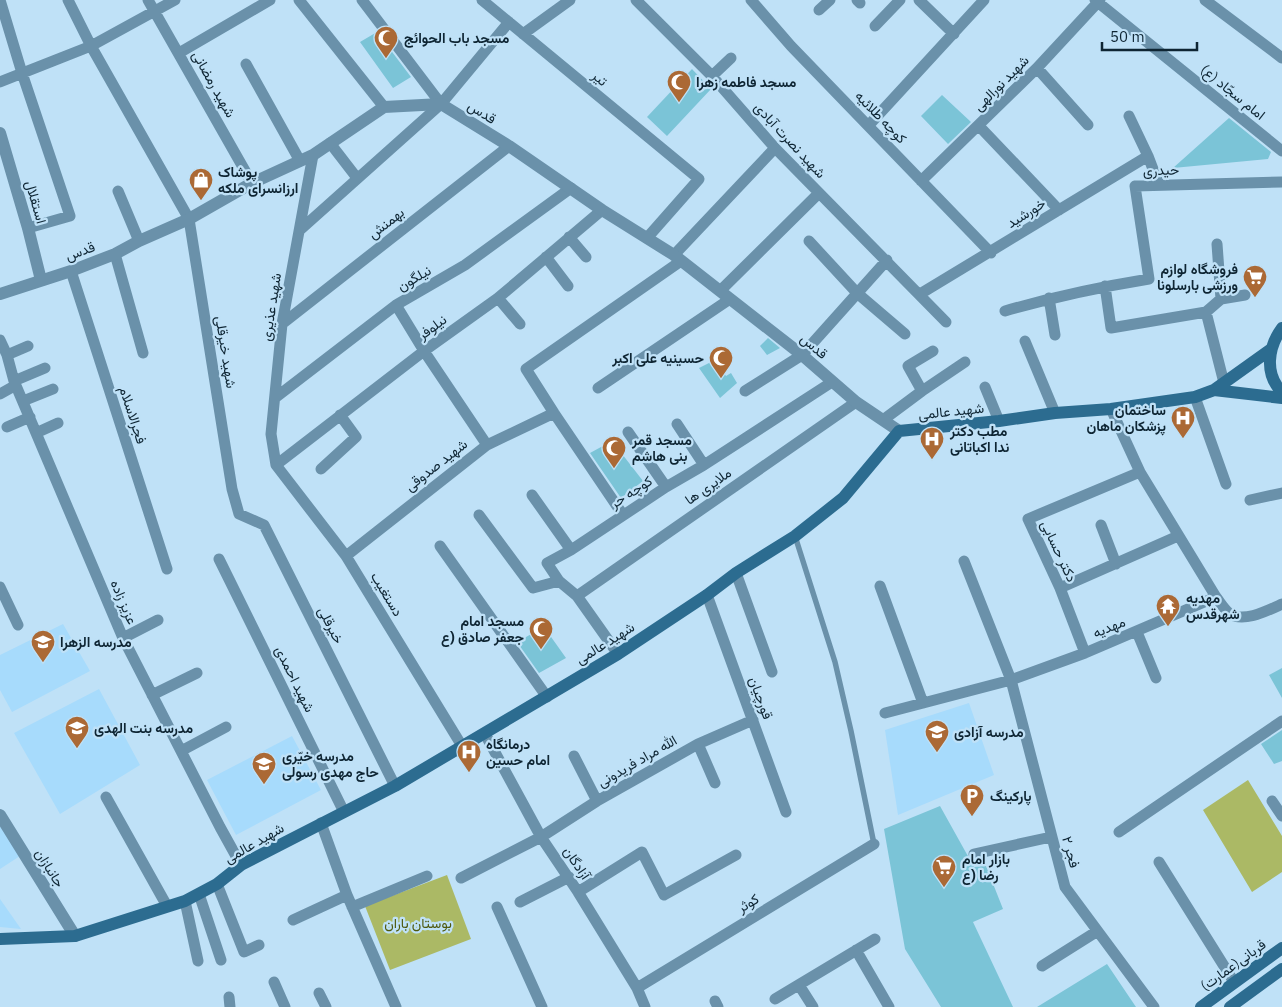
<svg xmlns="http://www.w3.org/2000/svg" width="1282" height="1007" viewBox="0 0 1282 1007" font-family="'IBM Plex Sans',Vazirmatn,sans-serif">
	<rect width="100%" height="100%" fill="#bfe1f7"/>
	<!-- built -->
	<path fill="#a7dbfc" d="M63,624L90,671L12,712L0,690V655Z
		M99,689L140,765L60,814L14,733Z
		M969,703L994,775L898,815L885,730Z
		M292,736L321,790L236,835L207,780Z
		M0,826L20,856L0,869Z
		M0,899L21,929L0,927Z"/>
	<!-- green -->
	<path fill="#abb965" d="M1248,780L1282,836V872L1252,892L1203,810Z
		M447,875L471,939L390,970L365,906Z"/>
	<!-- building -->
	<path fill="#7bc4d7" d="M377,32L411,77L393,88L360,42Z
		M692,69L711,89L667,136L647,117Z
		M942,95L971,122L948,144L921,116Z
		M1229,118L1271,152L1268,159L1173,168Z
		M768,338L780,348L767,355L760,346Z
		M715,360L726,376L731,373L737,383L720,398L699,368Z
		M612,441L643,481L621,498L590,453Z
		M544,627L566,658L539,673L517,642Z
		M1282,668V698L1269,675Z
		M1282,730V761L1274,764L1261,744Z
		M940,806L974,867L986,866L1003,909L973,922L1013,1007H941L905,949L884,829Z
		M1107,964L1136,1007H1037Z"/>
	<g fill="none" stroke-linecap="round" stroke-linejoin="round">
		<!-- service -->
		<path stroke="#6a91aa" stroke-width="5.5" d="M795,536L835,662L851,731L874,844"/>
		<!-- minor -->
		<path stroke="#6a91aa" stroke-width="11" d="M0,0L22,73L70,216L28,228
			M68,0L91,46L189,219L232,489L239,514L264,525L395,786
			M148,0L252,183
			M299,0L384,107
			M362,0L441,104
			M482,0L699,179L647,238
			M636,0L712,76L775,148L946,322
			M751,0L791,46L991,253
			M857,0L860,3
			M919,0L954,34
			M1095,0L1282,151
			M1205,0L1282,58
			M819,10L830,0
			M875,26L900,0
			M523,34L570,0
			M179,53L270,0
			M246,64L300,161
			M1037,68L1088,125
			M712,76L731,58
			M0,82L91,46L175,0
			M1129,116L1148,156L1159,185
			M869,125L984,0
			M979,126L1059,210
			M330,143L357,178
			M313,155L282,324L271,434L276,465L346,556L462,746
			M921,181L1037,68L1100,0
			M118,191L139,241
			M300,230L441,104L509,22
			M569,237L586,257
			M809,241L857,293L905,334
			M1217,244L1221,299
			M115,254L143,353
			M674,255L775,148
			M546,257L568,286
			M71,271L167,569
			M1105,286L1111,328L1206,312L1221,299L1245,295
			M720,291L819,193
			M920,294L1148,156
			M498,298L520,324
			M1049,298L1055,335
			M396,305L424,351L487,445
			M1005,311C1053,297 1100,287 1149,279L1135,186L1282,182
			M1206,312L1224,383
			M282,324L509,146
			M0,340L7,355L14,381L123,638L220,827L241,865
			M1025,341L1055,413
			M7,355L28,346
			M14,381L45,368
			M985,387L999,421
			M598,388L730,299
			M745,391L802,355L887,260
			M922,391L908,366L933,351
			M0,394L16,385
			M1195,397L1226,484
			M275,398L396,305L465,265L571,188
			M23,401L53,389
			M1111,409L1140,472L1216,597C1220,602 1224,609 1229,613C1242,624 1269,610 1282,604
			M883,420L922,391L965,362
			M677,424L704,465
			M7,427L30,417
			M628,432L666,487
			M36,433L58,423
			M276,465L424,351L498,298L602,210
			M321,469L356,437L340,415
			M532,495L571,550
			M1250,500L1282,493
			M479,515L533,588L559,581
			M623,515L554,413L526,369L681,261
			M1101,525L1116,564
			M440,546L547,697
			M346,556L487,445L554,413
			M219,559L344,812
			M964,561L1011,680L1065,887L1154,1007
			M736,573L772,672
			M880,586L923,703
			M0,587L18,625
			M1060,588L1178,536
			M707,595L786,812
			M577,596L856,402
			M1137,632L1156,678
			M123,638L158,620
			M1085,653L1060,588L1028,519L1140,472
			M618,654L577,596L559,581L547,563L571,550L666,487L704,465L832,382
			M152,695L197,673
			M885,713L1011,680L1085,653L1216,597
			M485,734L541,837L578,892L637,988L645,1007
			M698,744L715,783
			M181,751L226,727
			M574,756L597,801
			M106,797L167,906
			M1272,801L1282,816
			M321,823L347,895L396,1007
			M1119,832L1282,721
			M974,854L1051,837
			M1159,862L1234,982
			M461,878L541,837L597,801L698,744L753,720
			M217,884L244,952L259,945
			M578,892L642,852L664,895L736,855
			M199,894L221,960
			M185,901L198,961
			M520,902L569,877
			M352,907L427,876
			M497,907L542,1007
			M293,920L347,895
			M856,950L889,1007
			M1042,966L1096,932
			M274,982L285,1007
			M799,985L813,1007
			M637,988L874,844
			M319,993L326,1007
			M229,997L230,1007
			M775,999L875,939
			M715,1001L718,1007"/>
		<!-- tertiary -->
		<path stroke="#6a91aa" stroke-width="12" d="M0,133L28,228L41,280
			M0,294L71,271L115,254L139,241L189,219L252,183L313,155L384,107L441,104L509,146L602,210L674,255L802,355L856,402L899,431
			M0,815L75,936"/>
		<!-- secondary -->
		<path stroke="#2c6c90" stroke-width="12" d="M1282,328C1268,347 1264,374 1282,392
			M1270,350L1214,390L1282,398
			M0,939L75,936L185,901L217,884L241,865L395,786L618,654L707,595L736,573L795,536L843,498L899,431L999,421L1055,413L1111,409L1195,397L1214,390
			M1201,1007L1282,948
			M1230,1007L1282,969"/>
	</g>
	<!-- icons -->
	<defs>
		<symbol id="mosque-pin" viewBox="-11 -11 22 30"><path d="M0 17L-7.5 6A9.5 9.5 0 1 1 7.5 6Z" fill="#ab6935" stroke="#bfe1f7"/><path d="M3.5-4.9A6 6 0 1 0 3.5 4.9A5 5 0 1 1 3.5-4.9Z" fill="#fff"/></symbol>
		<symbol id="shop-pin" viewBox="-11 -11 22 30"><path d="M0 17L-7.5 6A9.5 9.5 0 1 1 7.5 6Z" fill="#ab6935" stroke="#bfe1f7"/><path d="M-5-2.5h2.3a2.7 3.5 0 0 1 5.4 0H5L5.5 6h-11ZM-1.5-2.5h3a1.5 2.3 0 0 0-3 0Z" fill="#fff"/></symbol>
		<symbol id="supermarket-pin" viewBox="-11 -11 22 30"><path d="M0 17L-7.5 6A9.5 9.5 0 1 1 7.5 6Z" fill="#ab6935" stroke="#bfe1f7"/><path d="M-6-5.5h2.5l.6 2H6L4.5 2H-2.5L-4.4-4H-6ZM-1.5 3.2a1.3 1.3 0 1 0 .1 0ZM3 3.2a1.3 1.3 0 1 0 .1 0Z" fill="#fff"/></symbol>
		<symbol id="hospital-pin" viewBox="-11 -11 22 30"><path d="M0 17L-7.5 6A9.5 9.5 0 1 1 7.5 6Z" fill="#ab6935" stroke="#bfe1f7"/><path d="M-5-5h3v3.5h4V-5h3V5h-3V1.5h-4V5h-3Z" fill="#fff"/></symbol>
		<symbol id="temple-pin" viewBox="-11 -11 22 30"><path d="M0 17L-7.5 6A9.5 9.5 0 1 1 7.5 6Z" fill="#ab6935" stroke="#bfe1f7"/><path d="M0-6L5-2H3V0L6.5 2.5H4V6H1.5V3h-3V6H-4V2.5H-6.5L-3 0V-2H-5Z" fill="#fff"/></symbol>
		<symbol id="school-pin" viewBox="-11 -11 22 30"><path d="M0 17L-7.5 6A9.5 9.5 0 1 1 7.5 6Z" fill="#ab6935" stroke="#bfe1f7"/><path d="M0-5L7-2L0 1L-7-2ZM-4 1L0 2.5L4 1V4Q0 6-4 4Z" fill="#fff"/></symbol>
		<symbol id="parking-pin" viewBox="-11 -11 22 30"><path d="M0 17L-7.5 6A9.5 9.5 0 1 1 7.5 6Z" fill="#ab6935" stroke="#bfe1f7"/><path d="M-3.5-5.5H1a3.5 3.5 0 0 1 0 7H-1V5.5H-3.5ZM-1-3.4V-.6H.8a1.4 1.4 0 0 0 0-2.8Z" fill="#fff"/></symbol>
	</defs>
	<g fill-rule="evenodd">
		<use href="#mosque-pin" x="372" y="24" width="28" height="38"/>
		<use href="#mosque-pin" x="665" y="68" width="28" height="38"/>
		<use href="#shop-pin" x="187" y="166" width="28" height="38"/>
		<use href="#supermarket-pin" x="1241" y="263" width="28" height="38"/>
		<use href="#mosque-pin" x="707" y="344" width="28" height="38"/>
		<use href="#hospital-pin" x="1169" y="404" width="28" height="38"/>
		<use href="#hospital-pin" x="918" y="425" width="28" height="38"/>
		<use href="#mosque-pin" x="600" y="434" width="28" height="38"/>
		<use href="#temple-pin" x="1154" y="592" width="28" height="38"/>
		<use href="#mosque-pin" x="527" y="615" width="28" height="38"/>
		<use href="#school-pin" x="29" y="628" width="28" height="38"/>
		<use href="#school-pin" x="63" y="714" width="28" height="38"/>
		<use href="#school-pin" x="923" y="718" width="28" height="38"/>
		<use href="#hospital-pin" x="455" y="738" width="28" height="38"/>
		<use href="#school-pin" x="250" y="750" width="28" height="38"/>
		<use href="#parking-pin" x="958" y="782" width="28" height="38"/>
		<use href="#supermarket-pin" x="930" y="853" width="28" height="38"/>
	</g>
	<g text-anchor="middle" stroke-width="4.5" stroke-linejoin="round" paint-order="stroke">
		<!-- poi labels -->
		<g font-size="14" font-weight="bold" fill="#0e2533" stroke="#bfe1f7" text-anchor="start">
			<text x="404" y="43">مسجد باب الحوائج</text>
			<text x="696" y="87">مسجد فاطمه زهرا</text>
			<text x="218" y="177">پوشاک<tspan x="218" dy="16">ارزانسرای ملکه</tspan></text>
			<text x="1238" y="274" text-anchor="end">فروشگاه لوازم<tspan x="1238" dy="16">ورزشی بارسلونا</tspan></text>
			<text x="704" y="363" text-anchor="end">حسینیه علی اکبر</text>
			<text x="1166" y="415" text-anchor="end">ساختمان<tspan x="1166" dy="16">پزشکان ماهان</tspan></text>
			<text x="950" y="436">مطب دکتر<tspan x="950" dy="16">ندا اکباتانی</tspan></text>
			<text x="632" y="445">مسجد قمر<tspan x="632" dy="16">بنی هاشم</tspan></text>
			<text x="1186" y="603">مهدیه<tspan x="1186" dy="16">شهرقدس</tspan></text>
			<text x="524" y="626" text-anchor="end">مسجد امام<tspan x="524" dy="16">جعفر صادق (ع</tspan></text>
			<text x="60" y="647">مدرسه الزهرا</text>
			<text x="94" y="733">مدرسه بنت الهدی</text>
			<text x="954" y="737">مدرسه آزادی</text>
			<text x="486" y="749">درمانگاه<tspan x="486" dy="16">امام حسین</tspan></text>
			<text x="282" y="761">مدرسه خیّری<tspan x="282" dy="16">حاج مهدی رسولی</tspan></text>
			<text x="990" y="801">پارکینگ</text>
			<text x="962" y="864">بازار امام<tspan x="962" dy="16">رضا (ع</tspan></text>
		</g>
		<!-- street labels -->
		<g font-size="14" fill="#0e2533" stroke="#bfe1f7">
			<text transform="translate(600 78) rotate(40)" y="5">تیر</text>
			<text transform="translate(1001 83) rotate(-45)" y="5">شهید نورالهی</text>
			<text transform="translate(214 84) rotate(61)" y="5">شهید رمضانی</text>
			<text transform="translate(1233 92) rotate(39)" y="5">امام سجّاد (ع)</text>
			<text transform="translate(482 112) rotate(32)" y="5">قدس</text>
			<text transform="translate(881 117) rotate(46)" y="5">کوچه طلائیه</text>
			<text transform="translate(790 140) rotate(47)" y="5">شهید نصرت آبادی</text>
			<text transform="translate(1161 170) rotate(-2)" y="5">حیدری</text>
			<text transform="translate(36 202) rotate(74)" y="5">استقلال</text>
			<text transform="translate(1026 213) rotate(-32)" y="5">خورشید</text>
			<text transform="translate(386 223) rotate(-38)" y="5">بهمنش</text>
			<text transform="translate(80 251) rotate(-20)" y="5">قدس</text>
			<text transform="translate(414 278) rotate(-30)" y="5">نیلگون</text>
			<text transform="translate(271 307) rotate(-81)" y="5">شهید عذیری</text>
			<text transform="translate(432 327) rotate(-36)" y="5">نیلوفر</text>
			<text transform="translate(814 346) rotate(40)" y="5">قدس</text>
			<text transform="translate(226 352) rotate(81)" y="5">شهید خیرقلی</text>
			<text transform="translate(951 411) rotate(-6)" y="5">شهید عالمی</text>
			<text transform="translate(133 415) rotate(72)" y="5">فجرالاسلام</text>
			<text transform="translate(436 465) rotate(-38)" y="5">شهید صدوقی</text>
			<text transform="translate(708 486) rotate(-35)" y="5">ملایری ها</text>
			<text transform="translate(631 492) rotate(-33)" y="5">کوچه حر</text>
			<text transform="translate(1059 551) rotate(65)" y="5">دکتر حسابی</text>
			<text transform="translate(387 594) rotate(59)" y="5">دستغیب</text>
			<text transform="translate(124 602) rotate(67)" y="5">عزیز زاده</text>
			<text transform="translate(331 625) rotate(63)" y="5">خیرقلی</text>
			<text transform="translate(1109 627) rotate(-22)" y="5">مهدیه</text>
			<text transform="translate(605 643) rotate(-32)" y="5">شهید عالمی</text>
			<text transform="translate(295 679) rotate(64)" y="5">شهید احمدی</text>
			<text transform="translate(761 698) rotate(70)" y="5">قورچیان</text>
			<text transform="translate(637 761) rotate(-30)" y="5">الله مراد فریدونی</text>
			<text transform="translate(254 843) rotate(-30)" y="5">شهید عالمی</text>
			<text transform="translate(1071 852) rotate(75)" y="5">فجر ۲</text>
			<text transform="translate(577 863) rotate(56)" y="5">آزادگان</text>
			<text transform="translate(50 868) rotate(58)" y="5">جانبازان</text>
			<text transform="translate(748 903) rotate(-31)" y="5">کوثر</text>
			<text transform="translate(1233 965) rotate(-36)" y="5">(عمارت)قربانی</text>
		</g>
		<!-- park labels -->
		<g font-size="14" fill="#4e580d" stroke="#bfe1f7">
			<text x="418" y="928">بوستان باران</text>
		</g>
	</g>
	<!-- scale -->
	<path d="M1102 42v8h95v-8" fill="none" stroke="#0e2533" stroke-width="2.5"/>
	<text x="1110" y="42" font-size="15" fill="#0e2533" stroke="#bfe1f7" stroke-width="4" paint-order="stroke">50 m</text>
</svg>
